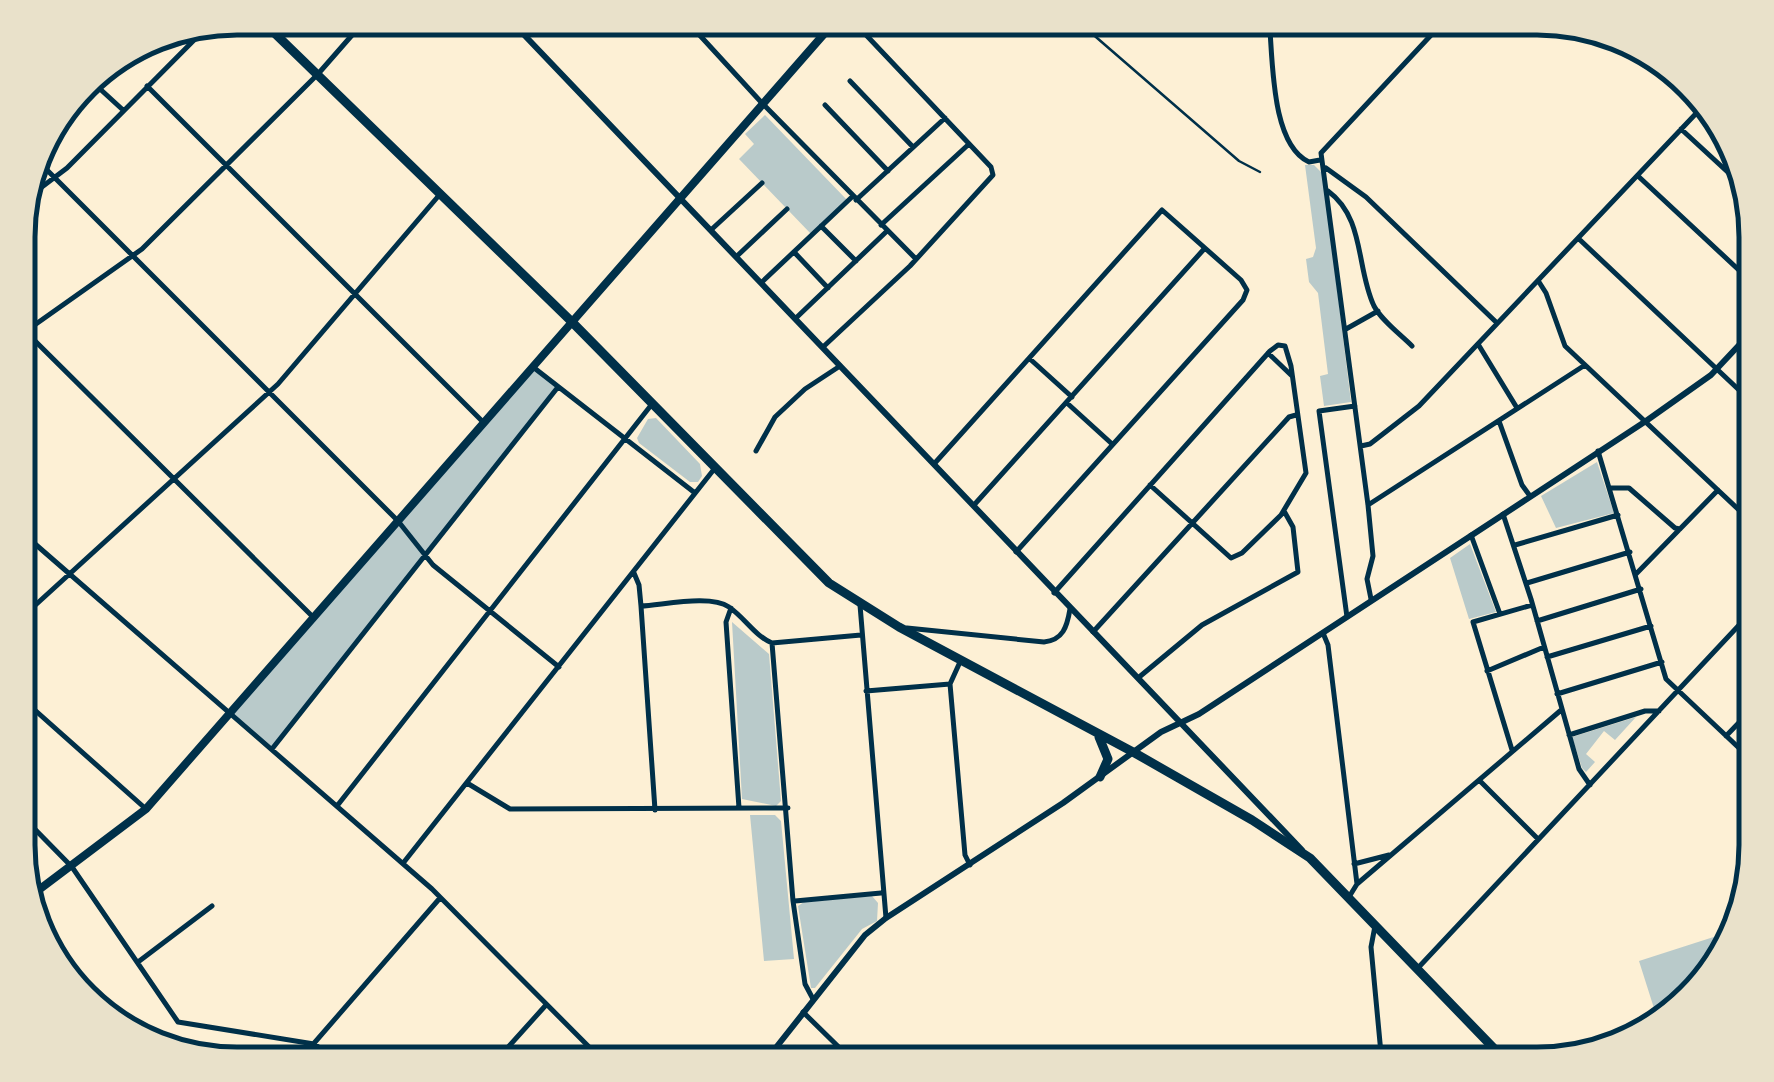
<svg xmlns="http://www.w3.org/2000/svg" width="1774" height="1082" viewBox="0 0 1774 1082" font-family="Poppins,sans-serif">
	<rect width="100%" height="100%" fill="#fdf0d5"/>
	<!-- green -->
	<path fill="#b9caca" d="M765,115L848,201L812,235L739,159L754,144L745,134Z
		M1305,165H1314L1323,174L1351,402L1324,406L1320,376L1328,374L1318,293L1309,282L1306,259L1313,257L1316,248Z
		M533,367L558,387L271,750L231,714Z
		M656,418L700,464L702,476L698,482H690L639,443L637,438L648,419Z
		M1597,462L1614,513L1556,528L1541,496Z
		M1470,544L1496,612L1469,619L1450,558Z
		M732,622L769,654L781,801L776,806L742,799Z
		M1636,717L1615,740L1604,731L1586,754L1595,762L1586,772L1582,768L1572,737Z
		M750,815H775L781,821L794,959L764,961Z
		M872,896L878,903L877,921L862,929L815,988H811L798,906L804,902Z
		M1726,933C1735,965 1680,1004 1659,1024L1639,961Z"/>
	<g fill="none" stroke-linecap="round" stroke-linejoin="round">
		<!-- service -->
		<path stroke="#003049" stroke-width="2.5" d="M1074,18L1239,161L1260,172"/>
		<!-- minor -->
		<path stroke="#003049" stroke-width="5" d="M692,18L694,29L761,102L915,258
			M1269,18C1273,56 1270,144 1309,162L1320,160
			M88,78L123,110
			M850,81L913,147
			M147,86L484,423
			M825,105L888,171
			M1681,129L1745,188
			M35,158L398,521L433,565L559,667
			M1326,168L1366,197L1497,323
			M1638,176L1756,286
			M1328,191C1365,218 1356,268 1374,306C1382,321 1400,334 1412,346
			M856,200L945,118
			M22,202L67,168L211,23
			M881,225L969,144
			M821,226L856,261
			M712,229L762,183
			M1579,239L1756,406
			M794,252L828,288
			M737,256L787,209
			M762,282L853,196
			M1539,282L1546,293L1565,346L1756,526
			M796,318L887,231
			M19,325L313,617
			M1346,329L1378,311
			M19,336L142,249L318,74L367,18
			M1478,344L1517,408
			M823,347L910,266L993,175L991,167L850,18
			M1268,353L1291,375
			M1030,359L1072,397
			M533,367L695,493
			M1067,403L1111,443
			M1499,421L1522,485L1530,496
			M1361,446L1370,444L1419,406L1705,104
			M756,451L775,417L805,389L840,366
			M1598,451L1666,679L1756,764
			M934,464L1162,210L1241,280L1247,290L1243,300L1016,552
			M1610,488H1629L1675,528L1680,529
			M974,505L1205,248
			M1368,505L1585,365
			M1503,514L1531,599L1579,769L1590,785
			M19,530L432,889L606,1064
			M1471,535L1500,614
			M1515,545L1618,515
			M634,573L639,585L641,606L655,810
			M1636,574L1718,490
			M1527,583L1630,552
			M1054,593L1270,351L1278,345L1285,346L1291,366L1306,473L1281,515L1242,553L1231,558L1150,485
			M1371,599L1367,579L1373,556L1368,505L1321,153L1447,18
			M860,605L886,918
			M641,606C663,605 711,594 729,607C745,618 755,636 772,643L861,635
			M731,608L726,622L739,808
			M1347,617L1319,411L1355,406
			M19,620L278,384L441,193
			M1537,621L1641,589
			M907,628L1044,642C1063,640 1067,627 1070,609
			M1093,632L1289,417L1296,415
			M1323,633L1328,645L1357,884L1349,897
			M772,643L793,901L805,984L813,999
			M1547,657L1651,626
			M960,662L950,684L965,855L970,865
			M1487,671L1544,647
			M1138,678L1202,625L1298,572L1293,527L1284,511
			M866,691L950,684
			M1557,694L1662,662
			M19,696L146,809
			M1569,735L1645,711H1659
			M1726,736L1756,705
			M272,749L558,387
			M1512,750L1473,622L1532,605
			M1480,781L1538,839
			M467,783L510,809L788,808
			M337,806L652,404
			M19,813L72,867L178,1022L314,1044L344,1064
			M404,862L715,468
			M1354,864L1389,855
			M1357,884L1560,711
			M795,901L881,893
			M1738,912L1740,905
			M1375,926L1371,947L1382,1064
			M138,962L212,906
			M1417,969L1756,607
			M803,1012L856,1064
			M296,1064L440,898
			M493,1064L546,1005"/>
		<!-- tertiary -->
		<path stroke="#003049" stroke-width="6" d="M508,18L1302,850
			M763,1064L865,935L886,918L1063,803L1161,732L1199,714L1646,421L1711,375L1756,327"/>
		<!-- secondary -->
		<path stroke="#003049" stroke-width="8" d="M28,898L146,809L838,18"/>
		<!-- primary -->
		<path stroke="#003049" stroke-width="9" d="M259,18L572,322L829,583L899,627L1133,752L1252,820L1310,858L1509,1064
			M1099,737L1108,759L1100,777"/>
	</g>
	<!-- crop -->
	<path d="M0 0H1774V1082H0ZM237 35H1537A202 202 0 0 1 1739 237V845A202 202 0 0 1 1537 1047H237A202 202 0 0 1 35 845V237A202 202 0 0 1 237 35Z" fill="#e9e1ca" fill-rule="evenodd"/>
	<path fill="none" stroke="#003049" stroke-width="5" d="M237 35H1537A202 202 0 0 1 1739 237V845A202 202 0 0 1 1537 1047H237A202 202 0 0 1 35 845V237A202 202 0 0 1 237 35Z"/>
</svg>
